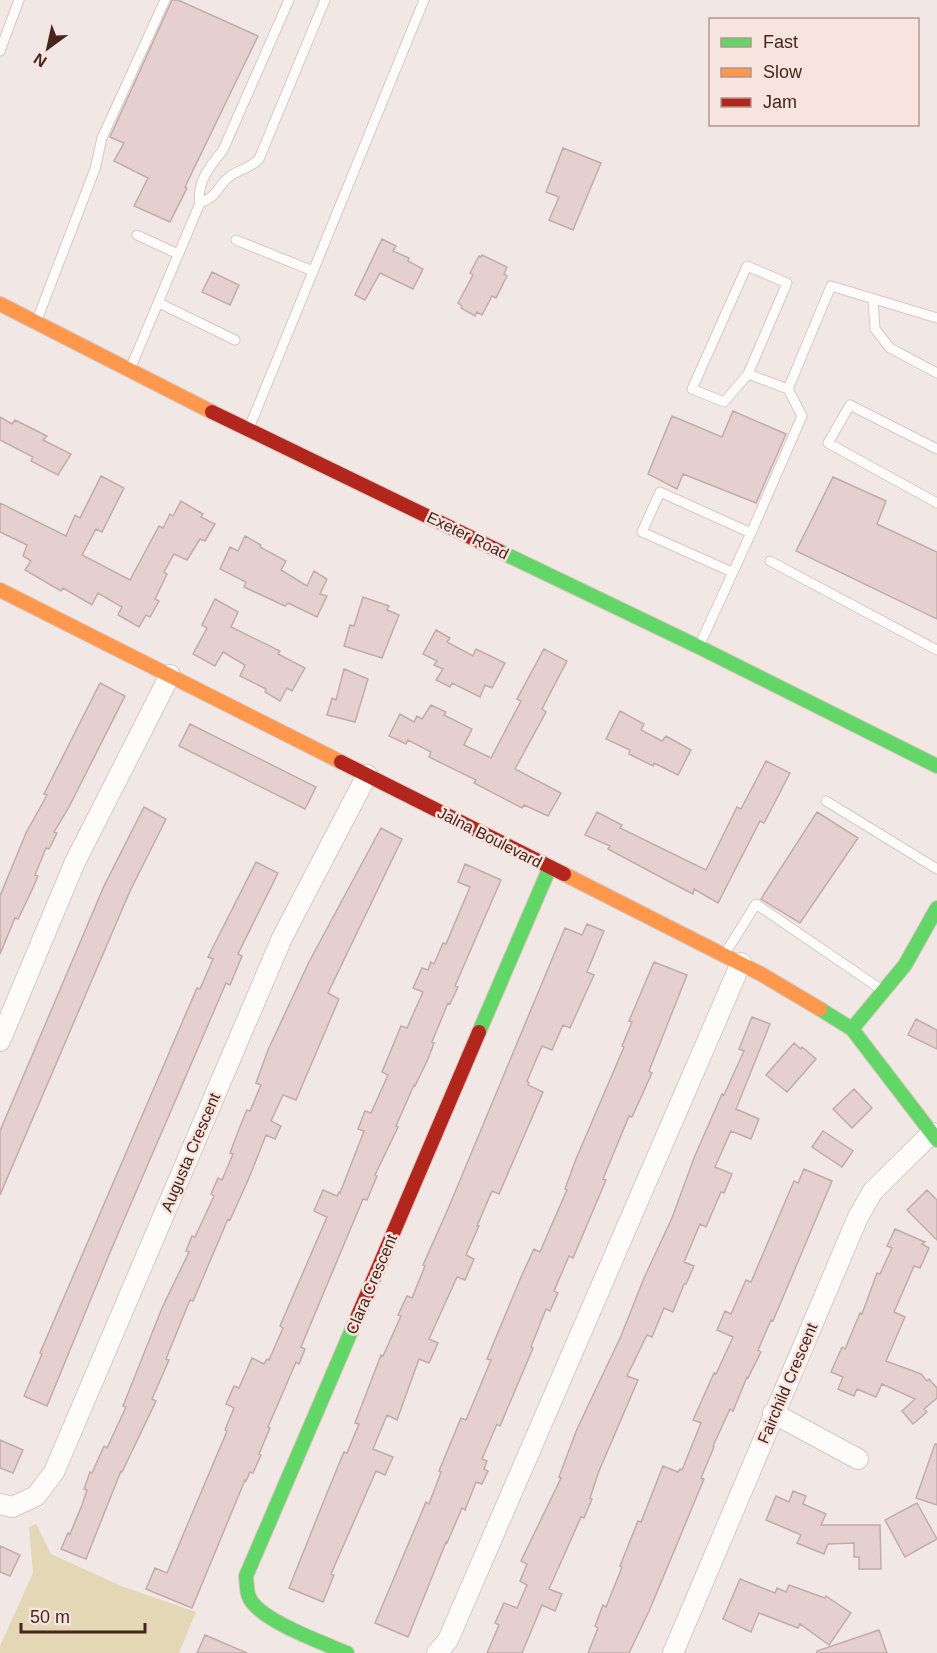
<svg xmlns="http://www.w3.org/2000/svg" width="937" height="1653" viewBox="0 0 937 1653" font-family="Arial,sans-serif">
	<rect width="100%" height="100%" fill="#f1e8e5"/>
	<!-- green -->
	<path fill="#e3d7b5" d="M36,1524L51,1554L121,1586L196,1612L179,1653H0V1646L33,1573L29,1527Z"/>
	<!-- building -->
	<path fill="#e6d0cf" stroke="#c0acab" stroke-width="1.5" d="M172,0H178L258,36L185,187L187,188L170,222L134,206L148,178L114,161L124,143L110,137Z
		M563,148L601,163L573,230L549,220L559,197L546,192Z
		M382,239L396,246L393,251L409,258L408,261L423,269L413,289L380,273L365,300L355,295Z
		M482,255L507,267L504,274L507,276L496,298L492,296L482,315L477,312L475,316L461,308L462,306L458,303L473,275L470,273L479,256L481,257Z
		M212,272L239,285L230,305L202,292Z
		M733,411L786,434L756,503L683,474L677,489L648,474L672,416L722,437Z
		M0,417L12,424L15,420L47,436L43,440L71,454L58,475L31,461L33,457L0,440Z
		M101,476L124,488L102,532L96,529L82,555L130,580L159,526L163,528L170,514L173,516L181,501L203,514L201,517L215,524L205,541L200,539L187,560L174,554L164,572L167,574L155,599L159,601L150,617L146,615L139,627L118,615L122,607L98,593L92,605L63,588L61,591L25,570L31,561L23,556L27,545L0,532V503L66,536L75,515L80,518Z
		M833,477L886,501L877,524L937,552V619L796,551Z
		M245,536L261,545L260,547L286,561L281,570L307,586L314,571L327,579L320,594L327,596L317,617L288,603L285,606L244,587L246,582L220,569L230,547L238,551Z
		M363,597L389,606L387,610L399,615L382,658L344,646L350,625L354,626Z
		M215,599L238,612L231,627L280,651L278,654L305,668L292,691L287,688L280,701L265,692L266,689L240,676L245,665L223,652L215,666L193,654L207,628L202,625Z
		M436,630L450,638L447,642L473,656L476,649L505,663L492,688L485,685L480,697L452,683L450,687L436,680L443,669L434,665L437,661L423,654Z
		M544,649L567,661L542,709L546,712L515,769L561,793L548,816L524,805L522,808L474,783L476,780L429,757L431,752L408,740L406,744L389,736L400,714L414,722L417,716L422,719L431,705L446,712L444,715L472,729L464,745L491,758L521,701L517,699Z
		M344,669L368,679L355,722L327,715L332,698L336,700Z
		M100,683L125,696L69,807L54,832L57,833L49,849L46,848L35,875L38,876L32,890L18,919L15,918L0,954V896L26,833L47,795L44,794Z
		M620,711L644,724L641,730L662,741L666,736L691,750L678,775L654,763L653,766L629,754L630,750L606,739Z
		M190,724L316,787L305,809L179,746Z
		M766,761L790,773L764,823L760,821L718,903L694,889L693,894L668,881L608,849L610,846L585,835L597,812L622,825L620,828L706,870L737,807L741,809Z
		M144,807L166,819L130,891L0,1195V1131L104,886Z
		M817,812L858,838L800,923L761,899Z
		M381,828L402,839L328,993L339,999L296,1100L283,1095L271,1121L281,1126L275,1139L266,1135L249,1178L230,1220L228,1219L193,1301L190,1300L166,1359L169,1360L152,1399L156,1401L122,1472L121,1471L86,1559L61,1549L68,1533L70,1534L82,1505L87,1490L84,1489L90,1472L92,1473L104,1446L107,1448L126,1407L123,1406L162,1308L189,1252L186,1251L192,1236L195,1237L214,1196L211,1194L218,1178L222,1180L233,1154L230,1153L241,1124L247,1110L250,1111L261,1085L256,1083L268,1050L309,962Z
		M256,862L278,873L238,954L242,956L230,985L226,983L111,1250L47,1406L24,1396L42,1354L40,1353L197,988L200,989L213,959L208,957Z
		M465,864L501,880L455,986L458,987L450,1004L448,1003L432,1042L434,1043L428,1059L415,1086L414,1085L396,1126L398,1127L375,1175L377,1176L367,1200L363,1199L301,1347L305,1349L299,1364L296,1362L284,1390L268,1427L270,1428L259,1454L261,1455L253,1473L250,1472L246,1481L245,1480L192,1608L146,1589L155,1568L167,1573L227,1431L225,1430L234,1408L226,1404L234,1386L239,1388L252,1358L264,1364L267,1359L269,1360L283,1328L280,1326L327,1217L314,1211L323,1190L337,1196L339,1192L340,1193L364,1131L358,1129L365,1111L371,1113L388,1075L382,1072L401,1026L407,1028L423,992L413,988L422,968L428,970L431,962L434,964L443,943L446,944L470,887L458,882Z
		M587,924L604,931L587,972L594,975L570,1028L563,1025L552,1050L542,1046L527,1081L529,1083L528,1085L543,1092L499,1194L492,1191L477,1226H479L466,1255L474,1259L465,1280L457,1277L429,1339L438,1343L429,1363L419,1359L397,1420L387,1415L373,1449L393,1457L385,1475L376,1471L331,1574L334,1575L323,1602L289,1588L327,1493L344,1452L347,1453L359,1424L355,1423L381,1355L383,1356L401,1316L398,1315L407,1296L412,1298L425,1266L423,1265L448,1209L565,928L582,935Z
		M654,962L687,975L649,1071L652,1073L632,1117L629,1116L603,1179L606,1180L573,1258L569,1256L554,1291L558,1293L550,1311L546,1309L531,1347L533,1348L500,1426L497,1424L482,1459L487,1461L484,1469L488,1471L482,1484L476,1482L465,1510L462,1508L447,1543L446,1542L408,1637L375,1623L426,1502L429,1504L441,1472L439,1471L461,1418L466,1420L491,1360L487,1359L521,1277L534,1249L540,1252L552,1224L567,1190L565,1189L576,1159L624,1047L622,1046L632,1022L629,1021Z
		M752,1017L770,1024L736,1109L759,1119L751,1139L731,1131L715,1167L732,1174L724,1193L721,1192L706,1227L700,1224L684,1262L694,1266L686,1284H684L673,1312L664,1308L652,1337L647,1335L627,1376L638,1380L599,1471L590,1498L592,1499L584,1518L581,1517L549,1589L562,1594L555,1611L542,1605L522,1653H487L499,1625L495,1623L504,1603L517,1608L527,1585L520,1581L527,1564L521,1561L561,1478L559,1477L577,1429L621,1336L644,1278L672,1218L694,1158L722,1094L724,1095L744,1051L739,1049Z
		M916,1019L937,1030V1049L908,1035Z
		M794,1043L801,1049L802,1047L816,1059L787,1092L766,1075Z
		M854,1089L872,1108L852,1128L833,1109Z
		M823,1131L853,1151L842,1167L812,1147Z
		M804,1169L832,1181L773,1321L771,1320L758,1350L761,1352L748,1378L747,1377L733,1411L730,1409L713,1446L714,1447L701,1478L704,1479L650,1609L629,1653H588L598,1628L595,1626L603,1605L606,1607L622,1567L620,1566L638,1521L641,1522L663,1466L678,1472L680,1469L682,1470L701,1423L693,1420L714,1373L716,1374L733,1337L717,1330L725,1311L731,1314L746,1280L751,1282L794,1181L798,1183Z
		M927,1190L937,1200V1240L907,1210Z
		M895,1229L925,1242L922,1244L929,1248L920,1268L914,1266L894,1312L905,1317L886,1361L921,1374L927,1381L929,1379L937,1388V1398L924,1409L927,1412L913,1424L902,1411L915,1399L882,1384L876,1397L857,1389L854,1396L838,1389L843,1377L831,1372L842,1347L845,1349L860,1313L862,1314L877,1273L880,1274L892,1248L887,1246Z
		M0,1440L23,1450L13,1473L0,1468Z
		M935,1444H937V1505L916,1498Z
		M793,1491L806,1496L803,1504L826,1514L821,1525H880L881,1569H859V1557H854V1543L828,1544L824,1554L797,1543L801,1535L766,1520L776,1496L789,1502Z
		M917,1503L937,1539L905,1557L885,1520Z
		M0,1546L20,1555L10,1576L0,1572Z
		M740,1579L775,1593L777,1588L786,1592L789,1585L825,1598L826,1596L851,1613L829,1645L800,1624L798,1628L759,1613L751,1632L723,1619Z
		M879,1630L887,1653H817V1651Z
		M205,1635L247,1653H197Z"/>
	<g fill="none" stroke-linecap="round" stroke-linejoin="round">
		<defs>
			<path id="lane" d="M0,51L19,0
				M200,203C219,196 216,187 229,177C239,169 248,170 259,159L325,0
				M137,235L178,254
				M236,240L313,271
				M873,299L875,329L890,348L937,373
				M159,303L235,340
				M37,320L95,169L102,138L165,0
				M131,367L200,203C196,183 210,166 223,150L289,0
				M748,374L787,283L747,266L692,389L724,402L748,374L788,389
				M249,428L424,0
				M937,449L850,405L828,443L937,503
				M770,561L937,650
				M732,572L642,532L660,492L751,533
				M700,644L751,533L802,416L788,389L831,286L937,318
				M826,801L937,869
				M726,952L756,904L882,990"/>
			<path id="street" d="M0,1041L75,862L170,675
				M773,1413L858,1459
				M0,1504L12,1507L36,1496L54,1472L282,938L367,775
				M437,1653L448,1640L741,963
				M673,1653L858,1217L873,1191L932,1133"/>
			<path id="fast" d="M499,551L699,647L937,766
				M820,1009L852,1029L937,1140
				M852,1029L905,965L937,908
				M479,1032L550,867
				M347,1653C323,1643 262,1621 250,1599C246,1592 247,1583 246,1576L353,1327"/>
			<path id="slow" d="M0,304L212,412
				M0,590L341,762
				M564,874L761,974L820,1009"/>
			<path id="jam" d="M212,412L499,551
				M341,762L564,874
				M353,1327L479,1032"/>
		</defs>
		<!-- lane casing -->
		<use href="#lane" stroke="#dac6c0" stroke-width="11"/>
		<!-- street casing -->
		<use href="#street" stroke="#dac6c0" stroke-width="22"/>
		<!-- fast casing -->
		<use href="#fast" stroke="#dac6c0" stroke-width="16"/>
		<!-- slow casing -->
		<use href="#slow" stroke="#dac6c0" stroke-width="16"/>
		<!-- jam casing -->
		<use href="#jam" stroke="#dac6c0" stroke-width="16"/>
		<!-- lane -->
		<use href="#lane" stroke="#fdfcfb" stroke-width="9"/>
		<!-- street -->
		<use href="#street" stroke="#fdfcfb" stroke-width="20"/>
		<!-- fast -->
		<use href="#fast" stroke="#63d668" stroke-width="14"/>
		<!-- slow -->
		<use href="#slow" stroke="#ff974d" stroke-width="14"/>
		<!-- jam -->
		<use href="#jam" stroke="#b3261e" stroke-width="14"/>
	</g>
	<g text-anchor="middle" stroke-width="5" stroke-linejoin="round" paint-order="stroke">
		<!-- street labels -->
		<g font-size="16" fill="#47251c" stroke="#f7e4df">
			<text transform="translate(468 535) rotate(26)" y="6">Exeter Road</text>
			<text transform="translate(490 837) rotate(27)" y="6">Jalna Boulevard</text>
			<text transform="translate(190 1152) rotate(-67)" y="6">Augusta Crescent</text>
			<text transform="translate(371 1284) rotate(-67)" y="6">Clara Crescent</text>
			<text transform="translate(787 1383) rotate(-67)" y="6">Fairchild Crescent</text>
		</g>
	</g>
	<!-- legend -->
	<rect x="709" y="18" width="210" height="108" fill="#f7e4df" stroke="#b19891" stroke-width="1.5"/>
	<rect x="721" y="38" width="30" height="9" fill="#63d668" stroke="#b19891" stroke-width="1.5"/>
	<text x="763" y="48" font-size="18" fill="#47251c">Fast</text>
	<rect x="721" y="68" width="30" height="9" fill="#ff974d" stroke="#b19891" stroke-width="1.5"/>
	<text x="763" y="78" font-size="18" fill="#47251c">Slow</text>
	<rect x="721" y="98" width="30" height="9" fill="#b3261e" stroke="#b19891" stroke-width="1.5"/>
	<text x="763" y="108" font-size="18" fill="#47251c">Jam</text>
	<!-- north arrow -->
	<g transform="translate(48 48) rotate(213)" stroke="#f7e4df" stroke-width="4.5" paint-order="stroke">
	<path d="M0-4.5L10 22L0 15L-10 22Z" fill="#47251c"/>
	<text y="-9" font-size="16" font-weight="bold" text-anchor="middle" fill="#47251c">N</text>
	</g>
	<!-- scale -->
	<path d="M21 1623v9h124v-9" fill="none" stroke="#47251c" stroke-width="3"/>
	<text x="30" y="1623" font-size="18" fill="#47251c" stroke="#f7e4df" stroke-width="4.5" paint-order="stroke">50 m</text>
</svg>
